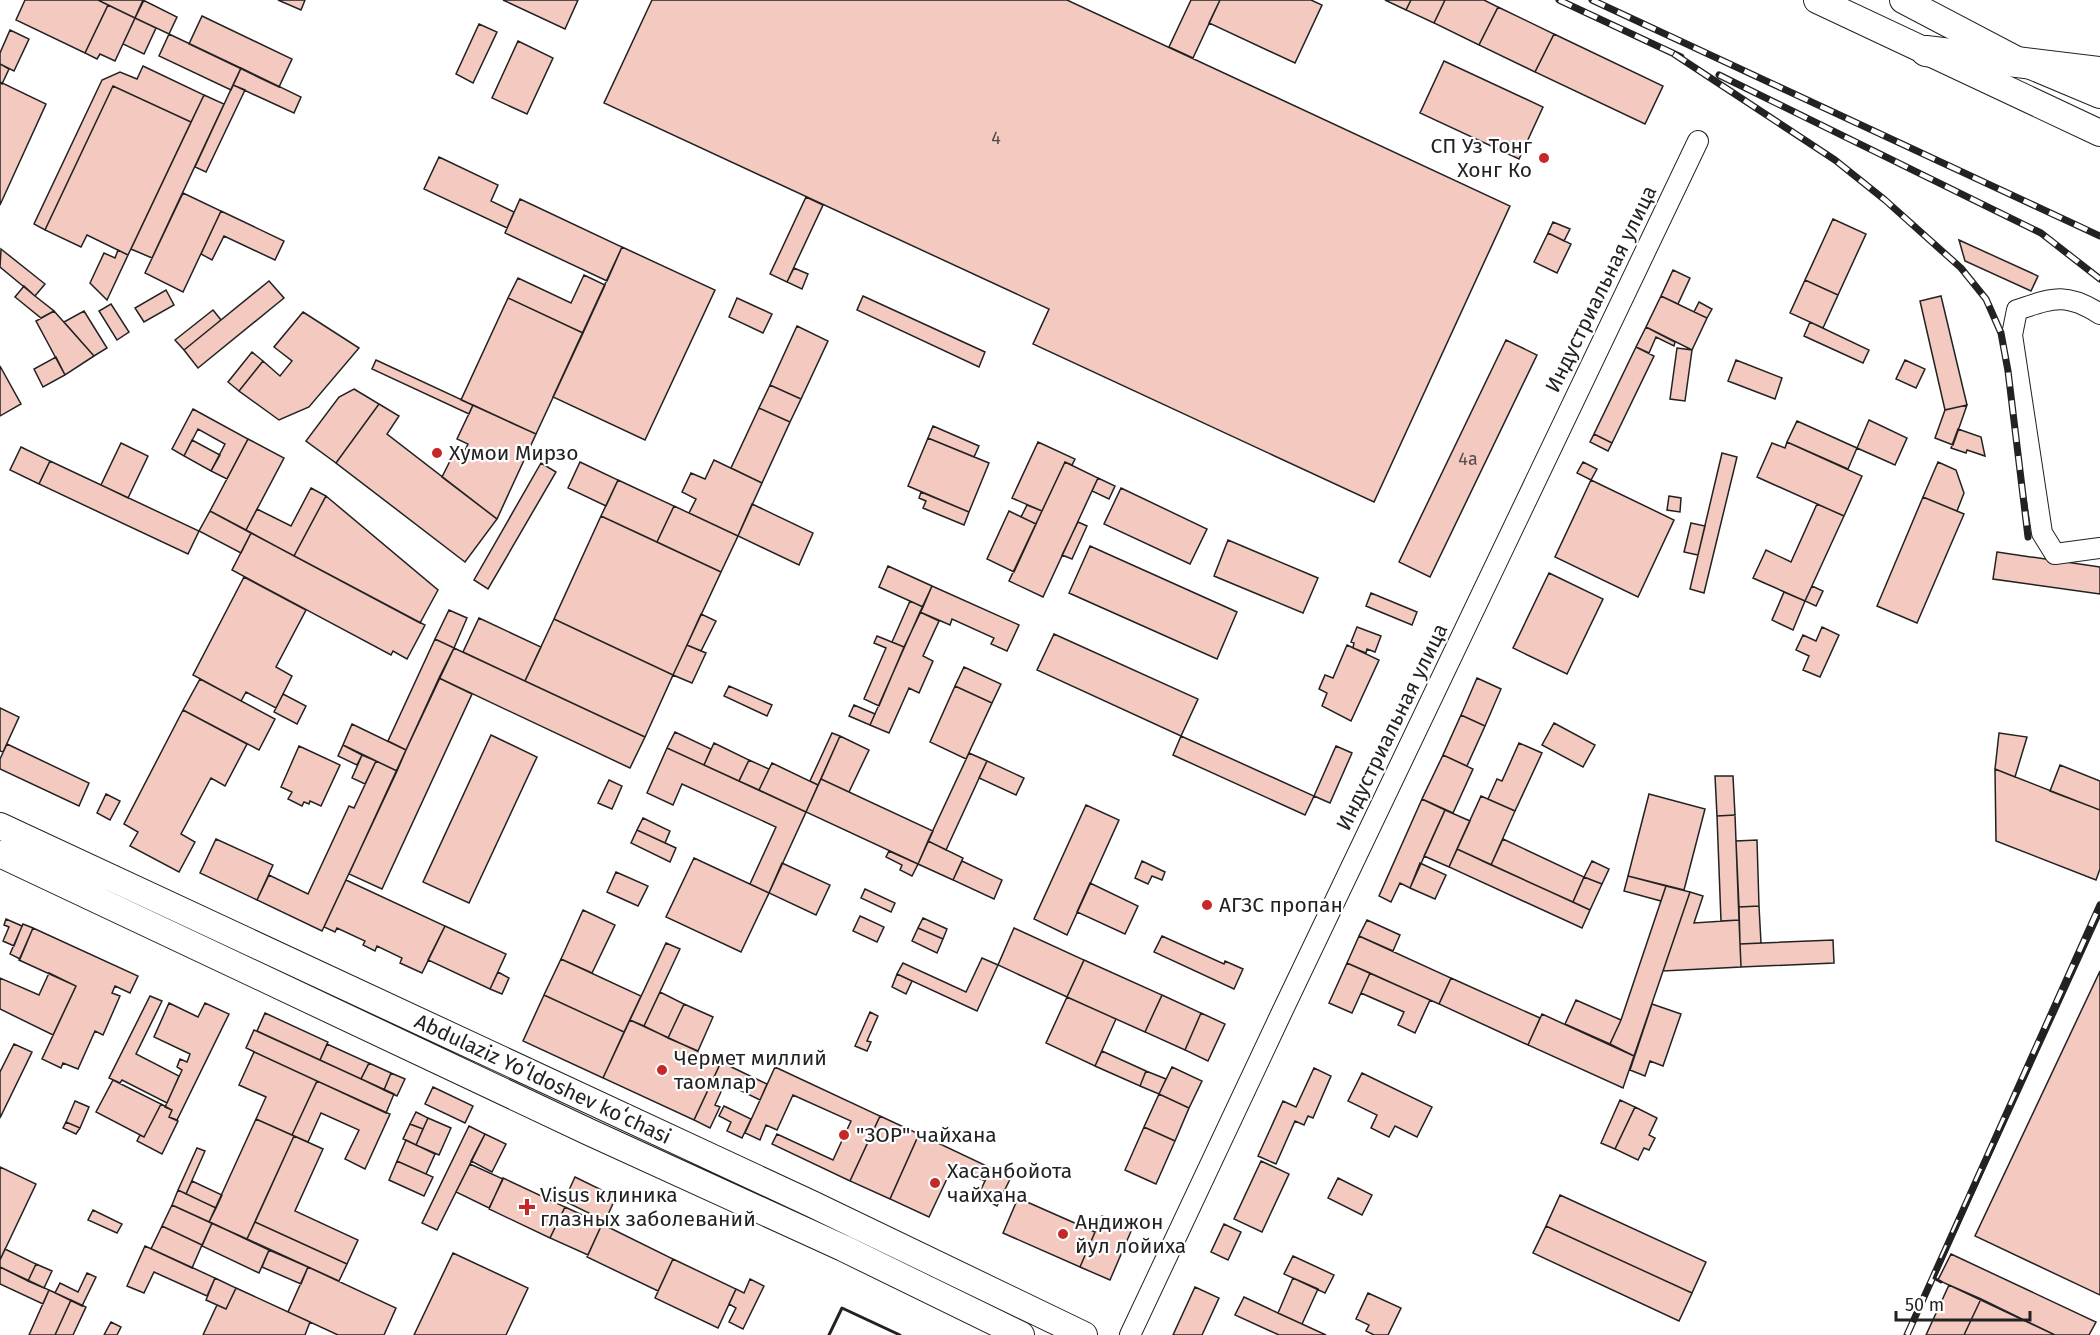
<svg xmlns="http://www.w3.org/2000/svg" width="2100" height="1335" viewBox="0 0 2100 1335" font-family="'Fira Sans',sans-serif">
	<rect width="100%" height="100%" fill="#fff"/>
	<!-- building -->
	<path fill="#f3c9c0" stroke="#222" stroke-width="1.5" d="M25,0H98L108,5L85,53L16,20Z
		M98,0H144L135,18Z
		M143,0L177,17L169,34L135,18Z
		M278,0H305L301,10Z
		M503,0H578L565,29Z
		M652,0H1067L1510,206L1374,502L1033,344L1049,309L604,103Z
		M1191,0H1220L1193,58L1169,47Z
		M1220,0H1311L1322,5L1295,63L1209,23Z
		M1385,0H1411L1406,10Z
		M1411,0H1445L1434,23L1406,10Z
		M1445,0H1484L1498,7L1479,45L1434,23Z
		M108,5L135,18L115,61L100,54L97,59L85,53Z
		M1498,7L1554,34L1535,72L1479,45Z
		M202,16L292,59L279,87L189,44Z
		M135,18L156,28L144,54L123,44Z
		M479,24L497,32L473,83L456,74Z
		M10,30L29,39L14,71L0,64V53Z
		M169,34L241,68L231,90L159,56Z
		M1554,34L1663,86L1645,124L1535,72Z
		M518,41L553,58L527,114L492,98Z
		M1444,61L1543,107L1519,159L1420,113Z
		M0,64L9,69L2,84L0,82Z
		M143,66L204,95L191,122L113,86L45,230L34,224L102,80L120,72L137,79Z
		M241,68L301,97L294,113L233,85Z
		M0,82L46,104L0,205Z
		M233,85L245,90L206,172L195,167Z
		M113,86L191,122L128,255L87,235L81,247L45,230Z
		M204,95L224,104L152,258L131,249Z
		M439,157L498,185L491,201L514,212L507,228L424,189Z
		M183,193L221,211L183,292L145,273Z
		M806,197L823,205L787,282L770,274Z
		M520,199L622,247L607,281L505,233Z
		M221,211L284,241L275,260L224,236L212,260L201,254Z
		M1833,219L1866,234L1838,295L1805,280Z
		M1553,222L1570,229L1564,241L1548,233Z
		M1548,233L1571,244L1557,273L1534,262Z
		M1959,240L2038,276L2031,291L1965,261Z
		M622,247L715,290L645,440L553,397Z
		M1,249L45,284L35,296L0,267Z
		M118,250L128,255L107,300L90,283L104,253L115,258Z
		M794,268L808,274L802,289L787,282Z
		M1673,270L1690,278L1678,304L1661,296Z
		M584,275L605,285L583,333L508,298L518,278L571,303Z
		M1805,280L1838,295L1823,328L1790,313Z
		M269,281L284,298L198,368L184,350Z
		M24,286L35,296L54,311L41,318L15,297Z
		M166,290L174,305L144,322L135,308Z
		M863,296L985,352L979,367L857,310Z
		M1661,296L1707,318L1692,350L1646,327Z
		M1941,296L1967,405L1945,410L1920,301Z
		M508,298L583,333L536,434L461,400Z
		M737,298L772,314L763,333L729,317Z
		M1699,302L1712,309L1707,318L1694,312Z
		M111,304L129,332L117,340L99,311Z
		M213,310L221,320L184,350L175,340Z
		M54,311L94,356L65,375L36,321Z
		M84,311L107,348L94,356L64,322Z
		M303,312L359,348L309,407L279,420L239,391L263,361L280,376L292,361L274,347Z
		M1810,322L1869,350L1863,363L1804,336Z
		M797,326L828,341L801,399L770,385Z
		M1646,327L1675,342L1674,346L1656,337L1649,353L1636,347Z
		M1506,340L1537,355L1430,577L1399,562Z
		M1636,347L1654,356L1612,443L1594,434Z
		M1677,348L1692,350L1685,401L1670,399Z
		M252,352L263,361L239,391L228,382Z
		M56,357L65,375L43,387L34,369Z
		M376,360L473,405L469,414L372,369Z
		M1736,360L1782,378L1775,399L1728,381Z
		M1905,360L1925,369L1916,388L1896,379Z
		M0,366L21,404L0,416Z
		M770,385L801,399L790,422L759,408Z
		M354,389L379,404L336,463L306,441L339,397Z
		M379,404L399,416L387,434L497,519L465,562L336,463Z
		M473,405L536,434L497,519L442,477L453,455L461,459L468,444L457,439Z
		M1967,405L1953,445L1935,438L1945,410Z
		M759,408L790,422L762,483L731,468Z
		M193,409L248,439L227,479L211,471L225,444L198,429L184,456L172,449Z
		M1869,420L1907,438L1895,465L1857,448Z
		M1797,421L1857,448L1848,469L1787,442Z
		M933,426L979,446L974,457L928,438Z
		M1958,429L1981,437L1985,456L1967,450L1966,453L1951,448Z
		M1594,434L1612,443L1608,451L1590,442Z
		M928,438L989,463L969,512L908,486Z
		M248,439L284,458L246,530L210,511Z
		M192,440L220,455L211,471L184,456Z
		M1038,442L1075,459L1072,465L1065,462L1042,511L1012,498Z
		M1787,442L1862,476L1844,516L1757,477L1772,443L1785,448Z
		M121,443L148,456L128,498L101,485Z
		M21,447L50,461L39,484L10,470Z
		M1722,453L1737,457L1704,593L1690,589Z
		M714,460L762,483L738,536L689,513L696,499L682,492L691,473L705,479Z
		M50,461L199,531L188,554L39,484Z
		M580,462L618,480L606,506L568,488Z
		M1065,462L1098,478L1043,597L1009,581Z
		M1583,462L1597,469L1591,480L1577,473Z
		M1938,462L1956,470L1964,493L1957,511L1923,497Z
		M541,463L556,472L488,589L474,580Z
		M1098,478L1115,486L1109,499L1092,491Z
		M618,480L674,506L657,542L601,516Z
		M1591,480L1674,520L1638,597L1555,557Z
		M311,488L326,496L294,556L246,530L257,509L291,526Z
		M1121,488L1207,529L1190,564L1104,524Z
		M921,492L969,512L964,525L923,508L926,501L919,498Z
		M326,496L438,590L420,623L294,556Z
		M1669,496L1681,498L1680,512L1667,510Z
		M1923,497L1964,514L1917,623L1877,606Z
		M752,504L813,533L799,565L738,536Z
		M1817,504L1844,516L1805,601L1753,578L1766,550L1791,562Z
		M1027,505L1042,511L1036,524L1021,517Z
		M674,506L738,536L721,572L657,542Z
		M210,511L251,533L241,553L199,531Z
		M1009,511L1036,524L1014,572L987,559Z
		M601,516L721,572L673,675L554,619Z
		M1078,522L1087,526L1072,559L1062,555Z
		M1691,523L1705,526L1698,555L1684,552Z
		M251,533L425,625L407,659L393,651L391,655L232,570Z
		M1228,540L1318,578L1303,613L1214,576Z
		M1090,546L1237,612L1217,659L1069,593Z
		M1997,552L2100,567V594L1993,579Z
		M888,566L932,586L923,607L879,587Z
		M1549,573L1603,599L1567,674L1513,648Z
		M244,577L306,610L276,667L292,676L276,708L246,692L241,701L193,675Z
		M932,586L1019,625L1007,651L991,644L994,638L952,619L950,625L920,612Z
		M1812,586L1823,591L1816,606L1805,601Z
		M1784,592L1805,601L1793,630L1772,620Z
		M1371,593L1417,612L1412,625L1366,606Z
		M910,601L923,607L904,647L892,642Z
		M449,610L467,618L454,648L435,639Z
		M920,612L939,621L923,656L933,661L919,693L909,688L889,733L870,725Z
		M701,614L716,621L701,651L687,645Z
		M479,618L541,647L525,681L463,652Z
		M554,619L673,675L645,737L525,681Z
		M1357,627L1381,636L1375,652L1367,649L1366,653L1353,648L1354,643L1351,642Z
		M1822,627L1839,635L1820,677L1803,670L1809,656L1796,650L1803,635L1816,641Z
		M1054,634L1198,699L1181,736L1037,670Z
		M877,636L904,647L879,706L864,699L886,648L874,643Z
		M435,639L454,648L406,750L388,741Z
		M687,645L706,653L692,683L673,675Z
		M1347,645L1379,660L1351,721L1322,706L1327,693L1319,689L1325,675L1333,678Z
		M454,648L645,737L630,768L439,678Z
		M964,667L1001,684L992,703L955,686Z
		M439,678L472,694L382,889L349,874Z
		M1477,678L1501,689L1485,726L1461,715Z
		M200,679L275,719L259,750L183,710Z
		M729,686L772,705L767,716L724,696Z
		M955,686L992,703L966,759L930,742Z
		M283,694L306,706L297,724L274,712Z
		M854,705L875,714L870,725L849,716Z
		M0,708L19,717L3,752L0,751Z
		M183,710L247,744L225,786L211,778L181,834L195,842L179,872L130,846L138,832L124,824Z
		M1461,715L1485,726L1467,766L1443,755Z
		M1554,723L1595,745L1583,767L1542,745Z
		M352,724L406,750L397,771L343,745Z
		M675,732L711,749L704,765L667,748Z
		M832,733L840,736L818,785L810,781Z
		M1999,733L2027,737L2015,777L1995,769Z
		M491,735L537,757L469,903L423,882Z
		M840,736L869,750L849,792L821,779Z
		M1181,736L1314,796L1305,815L1173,755Z
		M714,743L749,760L739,781L704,765Z
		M1519,743L1542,753L1515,811L1488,799L1497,779L1502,781Z
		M7,744L89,783L79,806L0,769V759Z
		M343,745L362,755L357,765L338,756Z
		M299,746L340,765L321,806L310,801L309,804L304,802L302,806L288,799L292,792L281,787Z
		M1336,746L1352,753L1330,803L1314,796Z
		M667,748L806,812L769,893L750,884L776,827L682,784L673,805L647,793Z
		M969,753L987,761L946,850L928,841Z
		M362,755L376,761L365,784L352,778Z
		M1443,755L1473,769L1453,813L1422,799Z
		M749,760L769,769L759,790L739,781Z
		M376,761L397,771L322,931L257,900L269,875L308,894L349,806L354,808Z
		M987,761L1024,778L1016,795L979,778Z
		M772,763L818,785L806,812L759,790Z
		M2060,765L2100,781V810L2050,791Z
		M1995,769L2100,810V869L2096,880L1996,841Z
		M1715,776H1733L1735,815L1717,816Z
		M821,779L933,831L918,864L806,812Z
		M609,780L622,786L612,809L598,803Z
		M106,794L120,801L110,820L97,813Z
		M1649,794L1705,809L1684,890L1628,876Z
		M1481,796L1515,811L1491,865L1457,849Z
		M1422,799L1445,810L1410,888L1400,883L1391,902L1379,896Z
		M1086,805L1119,820L1067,935L1034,919Z
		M1445,810L1470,821L1449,867L1424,856Z
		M1735,815L1739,920L1721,921L1717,816Z
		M643,818L670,831L665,843L637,830Z
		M637,830L676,848L670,862L631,843Z
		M216,839L273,865L257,900L200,873Z
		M1503,839L1584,877L1573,902L1491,865Z
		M1757,840L1759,906L1739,907L1736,841Z
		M928,841L963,858L953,880L918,864Z
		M1457,849L1590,910L1582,928L1449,867Z
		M889,851L918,864L912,876L900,870L902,865L886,857Z
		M694,858L769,893L741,952L666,917Z
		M962,861L1002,880L994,899L953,880Z
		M1142,861L1165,872L1162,880L1152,876L1148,884L1135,878Z
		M1592,861L1609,869L1602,884L1584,877Z
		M782,863L830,885L816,915L769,893Z
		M1420,863L1446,875L1435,899L1410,888Z
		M616,872L648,886L638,906L607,892Z
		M1628,876L1666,886L1661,901L1624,891Z
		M1584,877L1602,884L1590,910L1573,902Z
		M346,880L445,926L422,973L400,963L402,958L377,946L375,951L363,945L365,941L337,928L335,932L324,927Z
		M1090,883L1138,906L1125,934L1077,912Z
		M1666,886L1690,892L1634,1056L1610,1044L1621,1020Z
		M865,889L895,903L891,912L861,898Z
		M1690,892L1703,896L1694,923L1739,920L1741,967L1663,971Z
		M1759,906L1761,943L1740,944L1739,907Z
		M583,910L615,925L592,973L561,959Z
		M860,916L884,927L877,942L853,931Z
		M923,918L947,929L943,939L918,928Z
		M6,919L22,926L14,946L3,941L9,927L4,925Z
		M1367,920L1400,935L1393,951L1359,936Z
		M23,924L33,928L20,959L10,954Z
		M445,926L506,954L490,989L428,960Z
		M33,928L138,976L130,993L115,986L112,993L120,996L103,1035L95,1031L78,1069L63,1063L61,1068L42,1059L76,986L19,960Z
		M918,928L943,939L937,953L912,941Z
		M1014,928L1084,960L1067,997L998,965Z
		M1162,936L1224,964L1225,961L1243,969L1234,989L1154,952Z
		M1359,936L1451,978L1439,1004L1347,963Z
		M1833,940L1834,963L1741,967L1740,944Z
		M666,943L680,949L644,1026L630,1020Z
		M982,958L998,965L977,1011L897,974L903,963L966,992Z
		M561,959L641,996L624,1032L544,995Z
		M1084,960L1162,995L1145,1032L1067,997Z
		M1347,963L1370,973L1352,1013L1329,1003Z
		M2100,971V1295L1975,1236Z
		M498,972L509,978L502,994L490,989Z
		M49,973L76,986L53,1035L0,1009V978L39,995Z
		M1370,973L1430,1000L1415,1033L1398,1025L1404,1012L1361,993Z
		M897,974L912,981L906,994L892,987Z
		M1451,978L1540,1018L1528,1045L1439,1004Z
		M660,992L684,1004L668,1038L644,1026Z
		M544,995L624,1032L603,1078L523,1041Z
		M1162,995L1201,1013L1185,1050L1145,1032Z
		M150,996L162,1001L136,1054L179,1076L167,1103L122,1080L120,1083L109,1078Z
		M1067,997L1116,1019L1095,1066L1046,1043Z
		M1576,1000L1621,1020L1610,1044L1565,1024Z
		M169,1003L198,1017L205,1003L229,1014L177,1120L169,1117L172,1110L165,1107L182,1070L177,1067L180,1059L187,1062L190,1054L154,1037Z
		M684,1004L713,1017L698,1051L668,1038Z
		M1652,1004L1681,1014L1663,1066L1650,1061L1645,1076L1630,1070Z
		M870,1012L878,1016L867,1041L871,1042L867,1051L855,1046Z
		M265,1013L328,1042L320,1060L257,1031Z
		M1201,1013L1225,1024L1208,1061L1185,1050Z
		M1542,1014L1634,1056L1623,1088L1528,1045Z
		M630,1020L721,1062L694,1120L603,1078Z
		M254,1030L394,1094L386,1113L246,1048Z
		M14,1044L32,1052L0,1118V1072Z
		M327,1044L369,1063L361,1079L320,1060Z
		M1102,1051L1146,1071L1140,1086L1095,1066Z
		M254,1052L317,1081L292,1135L256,1119L266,1097L239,1085Z
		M721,1062L767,1084L760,1100L725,1083L715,1105L720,1107L710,1128L694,1120Z
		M369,1063L391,1073L384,1090L361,1079Z
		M775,1067L880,1116L850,1181L772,1144L777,1134L833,1160L851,1121L793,1095L777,1130L766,1125L760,1140L745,1133Z
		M1172,1067L1202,1081L1189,1108L1159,1094Z
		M1314,1068L1331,1076L1313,1118L1308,1116L1304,1125L1295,1121L1276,1164L1258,1156L1283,1101L1296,1107Z
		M1146,1071L1166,1079L1159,1094L1140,1086Z
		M391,1073L405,1079L397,1096L384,1090Z
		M1362,1073L1432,1107L1417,1137L1395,1126L1389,1137L1371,1128L1377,1115L1348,1101Z
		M113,1080L161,1104L144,1137L96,1112Z
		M317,1081L390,1114L365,1169L345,1159L359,1130L321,1113L308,1142L292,1135Z
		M433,1087L473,1106L465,1123L425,1104Z
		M1159,1094L1189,1108L1175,1141L1144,1127Z
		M1620,1100L1635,1107L1615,1149L1601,1143Z
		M75,1101L89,1107L80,1128L66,1122Z
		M161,1104L172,1110L169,1117L178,1121L162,1154L137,1141L140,1135L144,1137Z
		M724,1106L751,1119L742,1138L727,1131L731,1122L719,1116Z
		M1635,1107L1657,1118L1649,1135L1655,1138L1649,1150L1644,1148L1638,1160L1615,1149Z
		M416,1112L428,1118L423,1129L410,1124Z
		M880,1116L919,1134L890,1199L850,1181Z
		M428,1118L451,1128L439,1155L416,1145Z
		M256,1119L294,1136L247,1239L209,1222Z
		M66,1122L80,1128L76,1134L63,1128Z
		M410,1124L423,1129L416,1145L403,1139Z
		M469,1126L485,1134L437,1230L422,1223Z
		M1144,1127L1175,1141L1156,1184L1125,1170Z
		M485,1134L506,1144L492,1172L471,1161Z
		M919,1134L991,1168L985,1181L953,1166L929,1217L890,1199Z
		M294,1136L323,1149L295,1211L358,1240L347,1264L255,1222Z
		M406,1140L435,1154L426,1174L397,1161Z
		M197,1148L205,1151L186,1194L178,1190Z
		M397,1161L433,1177L424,1196L389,1180Z
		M1261,1161L1289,1174L1262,1232L1234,1219Z
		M470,1164L503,1179L489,1208L456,1192Z
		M0,1167L36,1184L0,1260Z
		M991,1168L1011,1177L997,1206L978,1196Z
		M575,1177L616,1197L605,1221L564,1201Z
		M503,1178L565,1207L550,1238L489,1209Z
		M1338,1178L1372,1195L1362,1215L1328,1198Z
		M192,1181L222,1195L216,1208L186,1194Z
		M178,1190L216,1208L209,1222L172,1205Z
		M1560,1195L1706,1262L1692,1293L1546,1226Z
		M1018,1198L1095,1232L1080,1267L1003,1233Z
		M172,1205L212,1223L202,1245L162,1226Z
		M565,1207L602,1224L588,1255L550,1238Z
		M93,1210L122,1224L117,1233L88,1220Z
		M1102,1216L1132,1229L1110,1280L1080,1267Z
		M255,1222L347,1264L339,1281L247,1239Z
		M212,1223L269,1250L259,1273L202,1246Z
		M602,1224L673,1259L658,1291L587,1257Z
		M1224,1224L1241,1232L1228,1260L1211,1252Z
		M162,1226L202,1245L192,1268L151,1249Z
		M1546,1226L1692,1293L1679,1321L1533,1253Z
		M145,1246L215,1278L207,1296L154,1272L144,1293L127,1286Z
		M5,1249L36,1264L28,1281L0,1267V1260Z
		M269,1250L308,1267L301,1284L262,1267Z
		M453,1253L528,1288L506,1335H414Z
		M1951,1254L2096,1322L2089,1335H2055L1938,1280Z
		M1293,1256L1334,1275L1325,1293L1284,1274Z
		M673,1259L736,1289L718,1328L655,1298Z
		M36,1264L52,1271L44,1288L28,1281Z
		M0,1267L49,1290L43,1304L0,1284Z
		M308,1267L396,1308L384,1335H338L288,1312Z
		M87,1273L96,1277L82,1306L55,1293L60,1283L78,1292Z
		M215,1278L236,1288L226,1309L206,1300Z
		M1293,1278L1318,1289L1302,1324L1278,1313Z
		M750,1279L764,1286L743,1329L729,1322L736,1308L729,1304L736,1289L744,1293Z
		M1949,1285L1981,1299L1964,1335H1926Z
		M1195,1287L1219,1298L1202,1335H1173Z
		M236,1288L310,1322L305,1335H203L217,1305L226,1309Z
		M49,1290L71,1300L55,1335H29Z
		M1368,1293L1401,1308L1388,1335H1374L1366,1331L1369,1325L1356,1319Z
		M1244,1297L1278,1313L1326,1335H1279L1235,1315Z
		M1981,1299L2055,1335H1964Z
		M71,1300L86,1307L73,1335H55Z
		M111,1322L121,1327L117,1335H104Z"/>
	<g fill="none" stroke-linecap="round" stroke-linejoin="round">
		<defs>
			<path id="minor" d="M2100,314C2066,292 2053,298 2017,310L2012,335L2042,533L2055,554L2100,548
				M1130,1335L1281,1014L1698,141"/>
			<path id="major" d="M1817,0L2100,133
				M1903,0L2019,61L2100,95
				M0,826L812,1204L1084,1335
				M0,854L589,1132L843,1248L1021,1335"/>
			<path id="highway" d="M1926,51L2100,72"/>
		</defs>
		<!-- minor casing -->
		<use href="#minor" stroke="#222" stroke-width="22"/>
		<!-- major casing -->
		<use href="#major" stroke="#222" stroke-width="28"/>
		<!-- highway casing -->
		<use href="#highway" stroke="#222" stroke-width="32"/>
		<!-- minor -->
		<use href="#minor" stroke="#fff" stroke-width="20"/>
		<!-- major -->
		<use href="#major" stroke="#fff" stroke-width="26"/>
		<!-- highway -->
		<use href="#highway" stroke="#fff" stroke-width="30"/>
		<defs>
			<path id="rail" d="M1559,0L1681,57
				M1592,0L2100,236
				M1674,54L1835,160L1885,200L1961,268L1986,299L2001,333L2008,371L2028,537
				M1719,75L2041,233L2100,279
				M1907,1335L2100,905"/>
		</defs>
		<!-- rail casing -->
		<use href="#rail" stroke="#222" stroke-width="7"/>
		<!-- rail -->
		<use href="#rail" stroke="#fff" stroke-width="4.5" stroke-dasharray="14" stroke-linecap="butt"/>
		<!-- wall -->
		<path stroke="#222" stroke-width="3" d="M1941,1282L1934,1278L2100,915
			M829,1335L842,1308L900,1335"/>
	</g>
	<!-- markers -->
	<g fill="#c62828" stroke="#fff" stroke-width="2">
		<circle cx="1544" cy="158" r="6"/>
		<circle cx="437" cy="453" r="6"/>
		<circle cx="1207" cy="905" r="6"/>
		<circle cx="662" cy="1070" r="6"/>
		<circle cx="844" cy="1135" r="6"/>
		<circle cx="935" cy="1183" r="6"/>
		<path d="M524 1198h6v6h6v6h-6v6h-6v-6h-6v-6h6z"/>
		<circle cx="1063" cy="1234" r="6"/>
	</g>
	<g text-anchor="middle" stroke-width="4.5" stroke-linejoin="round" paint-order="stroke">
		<!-- number labels -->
		<g font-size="18" fill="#564c4a">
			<text x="996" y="144">4</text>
			<text x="1468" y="465">4а</text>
		</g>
		<!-- poi labels -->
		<g font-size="21" fill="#222" stroke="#fff" text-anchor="start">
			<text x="1532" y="153" text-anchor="end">СП Уз Тонг<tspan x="1532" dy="24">Хонг Ко</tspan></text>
			<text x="449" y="460">Хумои Мирзо</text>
			<text x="1219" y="912">АГЗС пропан</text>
			<text x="674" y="1065">Чермет миллий<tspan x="674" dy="24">таомлар</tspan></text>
			<text x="856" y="1142">"ЗОР" чайхана</text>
			<text x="947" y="1178">Хасанбойота<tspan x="947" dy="24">чайхана</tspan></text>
			<text x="540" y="1202">Visus клиника<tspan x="540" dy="24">глазных заболеваний</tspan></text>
			<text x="1075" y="1229">Андижон<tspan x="1075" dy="24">йул лойиха</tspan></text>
		</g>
		<!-- street labels -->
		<g font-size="21" fill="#222" stroke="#fff">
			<text transform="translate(1601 289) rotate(-64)" y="7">Индустриальная улица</text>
			<text transform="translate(1392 727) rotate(-64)" y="7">Индустриальная улица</text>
			<text transform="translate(543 1079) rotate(25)" y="7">Abdulaziz Yoʻldoshev koʻchasi</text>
		</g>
	</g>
	<!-- scale -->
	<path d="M1896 1311v9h134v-9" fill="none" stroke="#222222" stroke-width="3"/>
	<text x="1905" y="1311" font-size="18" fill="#222222" stroke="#ffffff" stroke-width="4.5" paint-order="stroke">50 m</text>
</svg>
